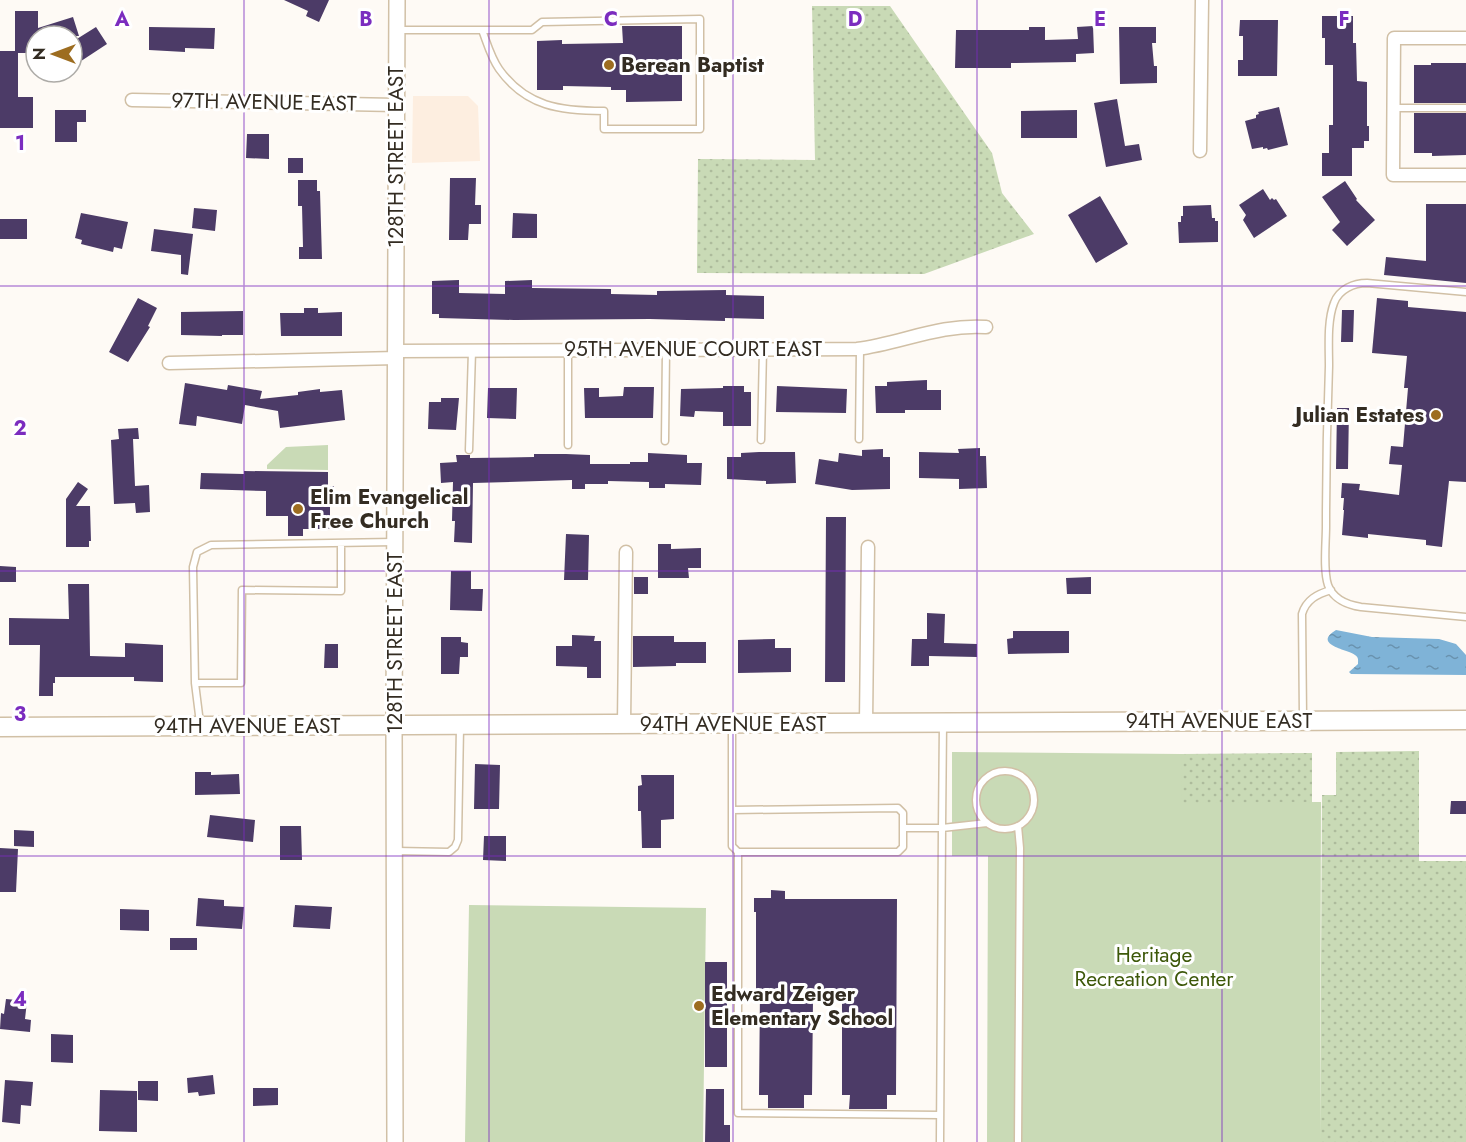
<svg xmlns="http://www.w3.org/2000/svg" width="1466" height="1142" viewBox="0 0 1466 1142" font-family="Jost,sans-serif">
	<defs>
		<pattern id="grass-dots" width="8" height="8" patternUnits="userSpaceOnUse" patternTransform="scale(1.5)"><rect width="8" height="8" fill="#c9dab6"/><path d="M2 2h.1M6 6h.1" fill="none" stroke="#adbb9c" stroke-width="1.8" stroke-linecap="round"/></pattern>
		<pattern id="water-ripples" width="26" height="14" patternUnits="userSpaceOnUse" patternTransform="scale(1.5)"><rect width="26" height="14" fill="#7fb3d7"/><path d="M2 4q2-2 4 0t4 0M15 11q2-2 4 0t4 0" fill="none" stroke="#6992ae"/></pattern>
	</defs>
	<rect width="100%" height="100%" fill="#fefaf5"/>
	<!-- industrial -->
	<path fill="#fdeee0" d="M413,96H468L478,106L480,161L412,163Z"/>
	<!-- grass -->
	<path fill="url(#grass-dots)" d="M812,6H890L992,153L1002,193L1034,234L924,274L697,273L698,159L815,160Z
		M1419,751V861H1466V1142H1320L1322,795H1336V752Z
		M1312,753V803H1181V754Z"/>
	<!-- park -->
	<path fill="#c9dab6" d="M328,445V470L267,469V465L286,447Z
		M952,752L1181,754L1182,803L1321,802L1320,1142H987L988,856H952Z
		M469,905L706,908L703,1142H465Z"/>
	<!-- water -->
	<path fill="url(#water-ripples)" d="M1336,630L1372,637L1439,639L1456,644L1466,655V675L1351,674L1349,672L1358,664C1358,660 1359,658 1355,655C1350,650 1311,645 1336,630Z"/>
	<!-- building -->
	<path fill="#4c3b67" d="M284,0H329L319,22L306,16L308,11Z
		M15,11H38V28L73,17L79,36H36L35,53H18V97H33V128H0V51H15Z
		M1322,16H1353V43H1356L1357,81L1367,82V126H1369V141H1364V148H1352V176H1322V153H1329V125H1333V65H1325V38H1322Z
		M1240,20H1278L1277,76H1238V60H1243V36H1239Z
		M622,26H682V101L626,102V90H611V87L563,86V90H537V41L562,40V44L623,43Z
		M1093,26L1094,53L1076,54V62L1011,63V68H955L956,30H1029V27H1045V40L1078,39L1077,27Z
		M96,27L107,44L72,67V42Z
		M149,27L215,28L214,49L185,48V52L149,50Z
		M1119,27H1156V43H1152L1154,66H1157V83L1120,84Z
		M1431,63H1466V103H1414V65H1431Z
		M1117,99L1125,146L1139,144L1142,160L1106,167L1094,103Z
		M1279,107L1288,145L1268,150L1267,148L1263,149V147L1252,149L1245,121L1256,118V115L1259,114L1258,112Z
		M55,110H86V122H77V142H55Z
		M1077,110V138H1021V111Z
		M1414,113H1466V155L1432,156V153H1414Z
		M247,134H269V159L246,158Z
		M288,158H303V173H288Z
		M450,178H476L475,205H481V224H469L468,240H449Z
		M298,180H317V191H320L322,259H299V247H303L302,206H298Z
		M1345,181L1357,199L1356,200L1375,220L1347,246L1332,230L1340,222L1322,197Z
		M1263,189L1270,200L1272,198L1274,200L1276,199L1287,216L1254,238L1243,220L1246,215L1239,205Z
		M1100,196L1128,244L1096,263L1068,215Z
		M1426,204H1466V283L1384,275L1386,257L1426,261Z
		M1211,205L1212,218H1215V221H1218V242L1179,243L1178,222H1181V216H1183V206Z
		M194,208L217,210L215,231L192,228Z
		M81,213L128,222L122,249L114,247L113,252L81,244L82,240L75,238Z
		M513,213L537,214V238H512Z
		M0,219H27V239H0Z
		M154,229L193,234L188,275L181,274V255L151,251Z
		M459,280V293L505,294V281L532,280V288L611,289V294L657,295V291L726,290V295L764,296V319L725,318V321L650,319L514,320L439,318V314H432V281Z
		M138,298L157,308L148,326L150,327L128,362L109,352Z
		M1377,298L1408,301V307L1466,312V482L1449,481L1442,547L1426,545V540L1368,534V538L1342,535L1344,510H1343L1344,498H1341L1342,483L1360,484L1359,490L1399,495L1402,465L1389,464L1391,446L1403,447L1408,388H1404L1407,356L1372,353Z
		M304,308H318V313L342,312V336H281L280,313H304Z
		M1342,310H1354L1353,342H1341Z
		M243,311V335H222V336L181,335V312Z
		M927,380V390H941V410H905V413H876L875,386H887V382Z
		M185,383L227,390L228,385L262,391L260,399L298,395V392L320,389V392L342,390L345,420L280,428L278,411L245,405L242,424L197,416L196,426L179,424Z
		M723,386H744V392H751V426H723V412L695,411L694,417L680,416L681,389L723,388Z
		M777,386L847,389L846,413L776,412Z
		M624,387H654L653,418H585L584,388H599V397L623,396Z
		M488,388H517L516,419L487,418Z
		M441,398H459L456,430L428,429L429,402H441Z
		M1337,408H1349L1348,469H1336Z
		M138,428L139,439H133L135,486L149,485L150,512L136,513L135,503L114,504L111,440L119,439L118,429Z
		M980,448V456H986L987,488L959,489V479L919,478V452L959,453L958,449Z
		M883,449V457H890V489L852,490L815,484L819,459L838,462L839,453L862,456V450Z
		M759,452H795L796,483L766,484V481L727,479V457H741V453Z
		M648,453L687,455V463H702L701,485L665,484V488H649V482L608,481V484H585V489H572V480L473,483L472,543L454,542L455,521H452L453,482L441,483L440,463L457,462L456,455H470V458L534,457V454H566L590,455V464H630V462H648Z
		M244,471L328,472V486H334V501H330V529H303V536H288V516H266V491L200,489L201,473L244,474Z
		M78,482L88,489L76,506H90L91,541H89V547H66V499Z
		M826,517H846L845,682H825Z
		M566,534L589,535L588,580H564Z
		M658,544H671V549L701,548V568H688L689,578H658Z
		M0,566L16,567V582H0Z
		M451,571H471V589H483L482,611L450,610Z
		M634,577H648V594H634Z
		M1091,577V594H1067L1066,578Z
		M68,584H89L90,656L125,657V643L163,645V682L134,681V677H55V683H53V696H39L40,645H9V618L69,619Z
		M927,613L945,614L944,643L977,644V657L929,656V666H911L912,639H927Z
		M1013,631H1069V653L1008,654L1007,639L1013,638Z
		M572,635L595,636L594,641H601V678H587V667L556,666V646H572Z
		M633,636H674V642H706V663H676V666L633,667Z
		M441,637H461V642L468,643V657H460L459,674H441Z
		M775,639V648H791V672L738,673V640Z
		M325,644H338V668H324Z
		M475,764L500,765L499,809H474Z
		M195,772H211V775L239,774L240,794L195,795Z
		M641,775H674V819L661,820V848H642L641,811H638V786L642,785Z
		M1451,801H1466V814H1450Z
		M210,815L255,820L253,842L207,837Z
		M280,826H301L302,860H280Z
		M14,830L34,831V847L14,846Z
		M484,836H506V861L483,860Z
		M0,848L18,849L16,892H0Z
		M771,890L785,891V899H897L896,1095H887V1109H849L850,1095H842V1001L813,1000L812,1095H804V1108H768V1095H759L760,992H756V912H754V898H771Z
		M198,898L224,900V906L244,907L242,929L196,926Z
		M295,905L332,907L330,929L293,927Z
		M120,909L149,910V931L120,930Z
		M170,938H197V950H170Z
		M705,962H727V1067H705Z
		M6,999L27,1001L25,1019L31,1020L30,1032L0,1029L1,1013L4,1014Z
		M51,1034L73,1035V1063L51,1062Z
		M213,1075L215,1094L199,1096L198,1092L188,1093L187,1078Z
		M5,1080L33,1082L31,1106L21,1105L20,1124L2,1122Z
		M138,1081H158V1101L138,1100Z
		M253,1088H278V1105L253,1106Z
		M706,1089H724V1125H730V1142H705Z
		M100,1090L137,1091V1132L99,1131Z"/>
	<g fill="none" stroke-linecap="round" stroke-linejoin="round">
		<defs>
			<path id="service" d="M398,30H532L542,22L700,19V129H604V111C561,111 526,107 499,69C491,58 487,43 482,30
				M1394,108H1466
				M1466,292L1367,283C1354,283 1339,289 1334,303C1327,321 1329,347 1329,366C1327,419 1326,473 1326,526C1326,543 1323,570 1328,585C1333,599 1348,605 1361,607L1466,617
				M859,439L860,349
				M761,440L763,350
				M665,441L666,350
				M568,445V351
				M469,450L472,351
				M195,683H241L242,590L341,591V543
				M1303,718L1302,614C1306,600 1317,594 1331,590
				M200,723L195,683L193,567L197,552L211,545L394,542
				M943,723L942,828L987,823
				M732,724V846L738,852V1113L940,1115
				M976 800a29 29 0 1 1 58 0a29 29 0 1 1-58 0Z
				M732,810L898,808L903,813V847L898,852H738
				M903,828H942L940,1142
				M396,851L449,852L455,847L458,840L460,727
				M1018,1142L1020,848L1018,826"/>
			<path id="minor" d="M1466,38H1394L1393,175H1466
				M132,100L396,105
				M1200,151L1202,0
				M397,351L857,349C902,343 939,324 986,327
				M169,363L397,358
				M866,723L868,547
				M624,724L626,552"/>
			<path id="tertiary" d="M395,1142L394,725L397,0"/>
			<path id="secondary" d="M0,727L1466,720"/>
		</defs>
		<!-- service casing -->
		<use href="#service" stroke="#d1c0a6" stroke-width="9"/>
		<!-- minor casing -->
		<use href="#minor" stroke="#d1c0a6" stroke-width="15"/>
		<!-- tertiary casing -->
		<use href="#tertiary" stroke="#d1c0a6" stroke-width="18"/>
		<!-- secondary casing -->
		<use href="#secondary" stroke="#d1c0a6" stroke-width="21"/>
		<!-- service -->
		<use href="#service" stroke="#fff" stroke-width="6"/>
		<!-- minor -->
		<use href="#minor" stroke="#fff" stroke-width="12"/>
		<!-- tertiary -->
		<use href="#tertiary" stroke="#fff" stroke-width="15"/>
		<!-- secondary -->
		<use href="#secondary" stroke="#fff" stroke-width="18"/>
	</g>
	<!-- grid -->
	<path fill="none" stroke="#7b2cbf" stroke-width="1.5" stroke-opacity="0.55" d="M244,0V1142M489,0V1142M733,0V1142M977,0V1142M1222,0V1142M0,286H1466M0,571H1466M0,856H1466"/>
	<!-- markers -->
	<g fill="#9d6d20" stroke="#fff" stroke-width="2">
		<circle cx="609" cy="65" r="6"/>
		<circle cx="1436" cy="415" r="6"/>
		<circle cx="298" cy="509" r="6"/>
		<circle cx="699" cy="1006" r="6"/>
	</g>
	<g text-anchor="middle" stroke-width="6" stroke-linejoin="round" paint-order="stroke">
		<!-- poi labels -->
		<g font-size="21" font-weight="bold" fill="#332c22" stroke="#fff" text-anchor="start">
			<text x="621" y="72">Berean Baptist</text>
			<text x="1424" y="422" text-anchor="end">Julian Estates</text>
			<text x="310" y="504">Elim Evangelical<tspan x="310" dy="24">Free Church</tspan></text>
			<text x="711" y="1001">Edward Zeiger<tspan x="711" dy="24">Elementary School</tspan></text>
		</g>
		<!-- street labels -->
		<g font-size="21" fill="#332c22" stroke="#fff">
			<text transform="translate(264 102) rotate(1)" y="7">97TH AVENUE EAST</text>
			<text transform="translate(396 157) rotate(-90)" y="7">128TH STREET EAST</text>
			<text x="693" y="356">95TH AVENUE COURT EAST</text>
			<text transform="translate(395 643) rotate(-90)" y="7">128TH STREET EAST</text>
			<text x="1219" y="728">94TH AVENUE EAST</text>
			<text x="733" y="731">94TH AVENUE EAST</text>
			<text x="247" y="733">94TH AVENUE EAST</text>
		</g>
		<!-- park labels -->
		<g font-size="21" fill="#3d5809" stroke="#fff">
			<text x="1154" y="962">Heritage<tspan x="1154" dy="24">Recreation Center</tspan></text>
		</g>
	</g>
	<g font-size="20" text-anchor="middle" font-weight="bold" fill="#7b2cbf" stroke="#fff" stroke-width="6" stroke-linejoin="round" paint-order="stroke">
		<text x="122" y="26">A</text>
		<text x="366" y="26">B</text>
		<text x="611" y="26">C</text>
		<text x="855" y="26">D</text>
		<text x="1100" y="26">E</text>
		<text x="1344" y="26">F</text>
		<text x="20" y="150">1</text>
		<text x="20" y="435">2</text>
		<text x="20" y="721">3</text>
		<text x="20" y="1006">4</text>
	</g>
	<!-- north arrow -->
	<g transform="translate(54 54) rotate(270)"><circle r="28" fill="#ffffff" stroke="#adaba7" stroke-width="1.5"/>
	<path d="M0-4.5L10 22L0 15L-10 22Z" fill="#9d6d20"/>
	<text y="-9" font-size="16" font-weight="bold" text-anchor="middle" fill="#332c22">N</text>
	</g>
</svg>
